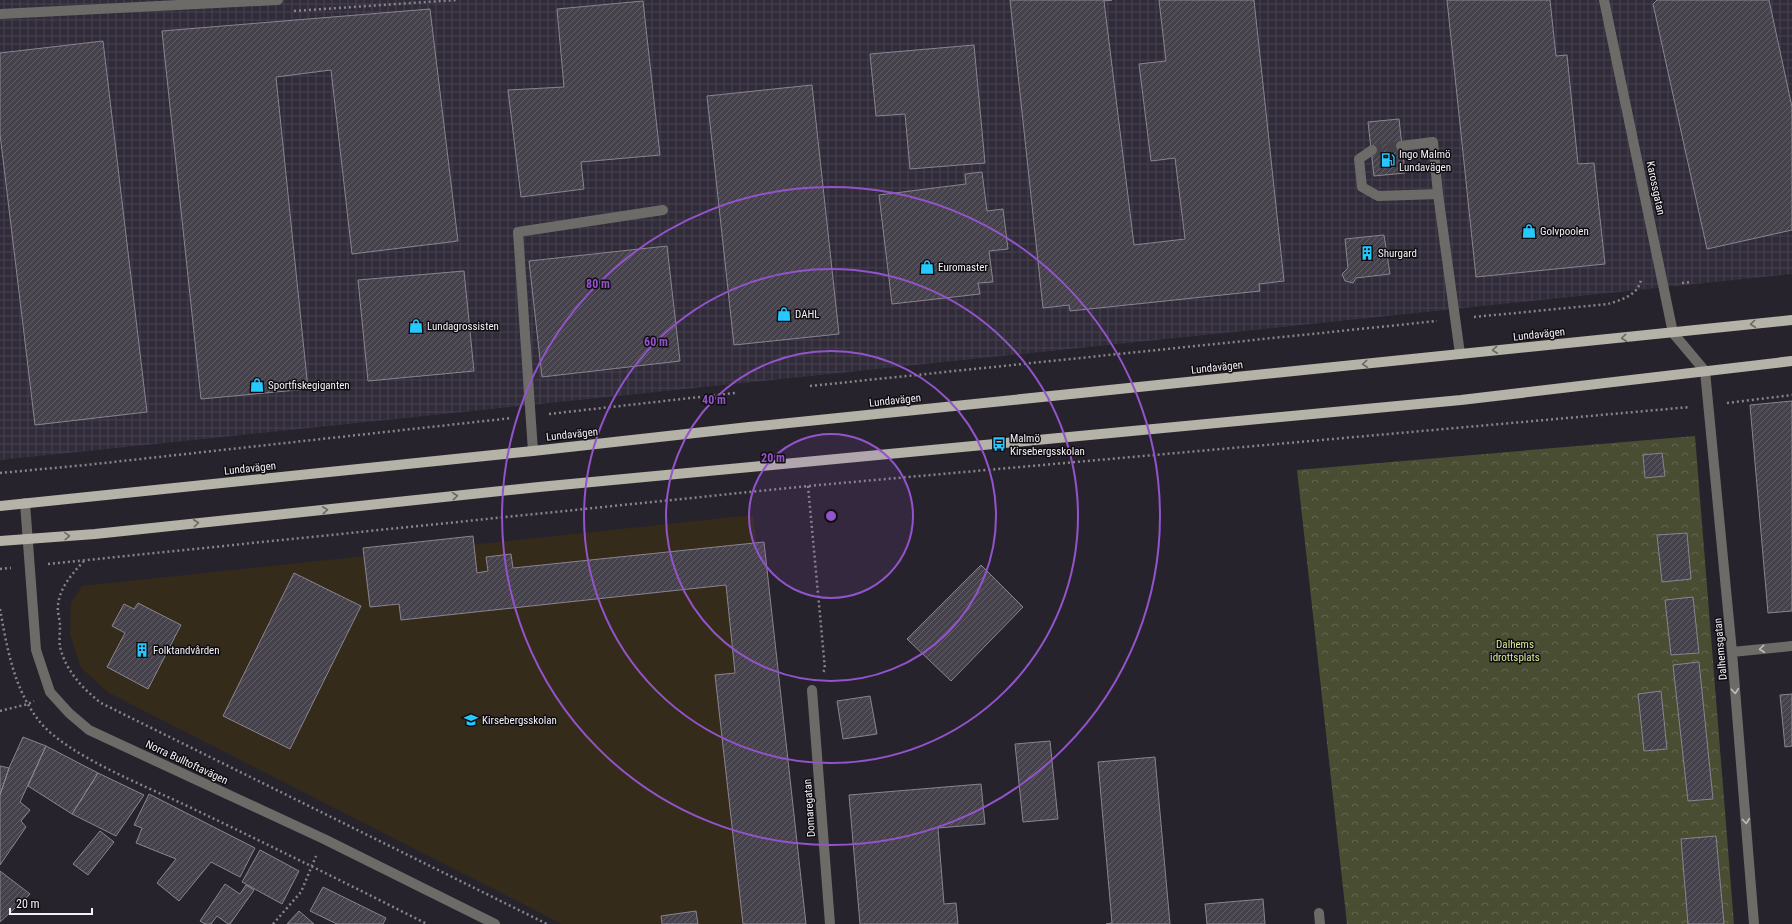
<svg xmlns="http://www.w3.org/2000/svg" width="1792" height="924" viewBox="0 0 1792 924" font-family="'Roboto Condensed',sans-serif">
	<defs>
		<pattern id="industrial-grid" width="8" height="8" patternUnits="userSpaceOnUse"><rect width="8" height="8" fill="#322c3a"/><path d="M0 4h8M4 0v8" fill="none" stroke="#46414d"/></pattern>
		<pattern id="forest-crowns" width="20" height="18" patternUnits="userSpaceOnUse"><rect width="20" height="18" fill="#494d32"/><path d="M2 6a3 3 0 1 1 6 0M12 15a3 3 0 1 1 6 0" fill="none" stroke="#646750"/></pattern>
		<pattern id="building-hatch" width="6" height="6" patternUnits="userSpaceOnUse"><rect width="6" height="6" fill="#46424b"/><path d="M-1 1l2-2M0 6l6-6M5 7l2-2" fill="none" stroke="#615e66"/></pattern>
	</defs>
	<rect width="100%" height="100%" fill="#27232c"/>
	<!-- commercial -->
	<path fill="#352b1b" d="M753,515L806,924H562L109,693L81,668L70,634L71,603L82,586Z"/>
	<!-- industrial -->
	<path fill="url(#industrial-grid)" d="M0,0H1792V274L0,460Z"/>
	<!-- forest -->
	<path fill="url(#forest-crowns)" d="M1695,436L1734,924H1347L1297,470Z"/>
	<!-- building -->
	<path fill="url(#building-hatch)" stroke="#89848f" d="M1010,0H1112L1104,1L1134,245L1185,239L1175,158L1151,161L1139,64L1166,61L1159,0H1254L1284,281L1259,284L1260,291L1070,311L1069,305L1043,308Z
		M1447,0H1550L1556,56L1567,55L1578,164L1594,163L1605,264L1476,277Z
		M1657,0H1769L1792,107V230L1707,249L1653,4Z
		M643,1L660,155L581,162L584,189L521,197L508,90L564,87L557,9Z
		M430,9L458,241L352,254L331,70L276,77L308,389L201,399L162,31Z
		M103,41L147,412L35,425L0,134V53Z
		M974,45L985,163L910,169L905,114L876,116L870,54Z
		M812,85L839,334L734,345L707,96Z
		M1399,119L1405,173L1374,176L1368,122Z
		M982,172L987,211L1003,209L1008,249L989,251L993,282L978,283L980,294L892,304L879,195L966,184L965,174Z
		M1384,235L1390,274L1356,278L1353,283L1345,281L1342,274L1348,268L1345,239Z
		M667,246L680,361L542,377L529,261Z
		M464,271L474,371L368,381L358,280Z
		M1792,401V611L1768,613L1750,405Z
		M1662,453L1665,476L1645,478L1643,455Z
		M1687,533L1691,579L1662,582L1657,535Z
		M473,536L477,573L488,571L486,557L511,554L513,568L764,542L806,924H743L715,675L735,673L726,585L401,620L399,604L370,607L363,548Z
		M981,565L1023,607L951,681L907,639Z
		M294,573L361,606L290,749L223,716Z
		M1693,597L1699,653L1671,655L1665,600Z
		M138,603L181,625L148,689L107,667L125,633L112,626L124,604L134,609Z
		M1699,662L1713,799L1688,801L1673,665Z
		M1661,691L1667,749L1644,751L1638,694Z
		M1792,694V746L1785,747L1780,695Z
		M870,696L877,734L843,739L837,701Z
		M23,737L46,746L20,802L30,810L21,821L26,827L0,865V795L9,768Z
		M1050,741L1058,819L1023,822L1015,744Z
		M46,746L98,773L72,814L28,786Z
		M1155,757L1170,924H1106L1112,923L1098,762Z
		M0,766L9,768L0,795Z
		M98,773L144,795L116,836L72,814Z
		M981,784L985,824L938,828L944,904L956,903L958,924H860L849,795Z
		M149,794L255,848L240,877L211,862L179,901L157,883L176,859L136,843L142,828L134,825Z
		M100,831L114,842L88,875L73,864Z
		M1716,836L1724,924H1688L1681,839Z
		M260,850L299,871L282,904L242,882Z
		M0,871L30,894L0,922Z
		M225,884L240,894L246,885L254,890L230,924H228L217,916L211,924H205L200,921Z
		M323,887L386,918L383,924H337L310,911Z
		M1263,899L1265,924H1207L1205,904Z
		M299,911L314,924H287Z
		M696,911L698,924H662L661,916Z"/>
	<g fill="none" stroke-linecap="round" stroke-linejoin="round">
		<!-- minor-tunnel -->
		<path stroke="#46424a" stroke-width="10" stroke-dasharray="10 5" stroke-linecap="butt" d="M1372,150L1401,146"/>
		<!-- path -->
		<path stroke="#88848c" stroke-width="2.5" stroke-dasharray="2 3" stroke-linecap="butt" d="M294,11L456,0
			M1682,283L1692,282
			M1474,317L1608,304C1621,300 1639,295 1641,279
			M810,386L1437,321
			M1727,403L1792,395
			M549,414L735,393
			M0,473L86,465L512,418
			M808,486L825,669L822,674
			M84,561C72,574 60,587 58,605C57,612 60,619 60,626C60,633 59,641 60,647C66,671 82,688 101,703L547,924
			M48,564L808,486L1690,407
			M0,569L11,568
			M0,609C7,648 14,690 40,722C67,755 143,785 183,804C265,843 346,883 427,924
			M0,711L28,704L34,701
			M273,924L301,892L316,856"/>
		<!-- minor -->
		<path stroke="#6d6b67" stroke-width="10" d="M1604,0L1673,333L1705,371L1732,652L1754,924
			M0,14L278,0
			M1401,146L1433,142L1438,194
			M1372,150L1359,159L1362,187L1378,196L1438,194L1460,354
			M533,451L518,232L663,210
			M25,503L36,650L50,692L69,713L89,730L324,839L495,924
			M1732,652L1792,646
			M812,690L830,924
			M1319,913L1320,924"/>
		<!-- major -->
		<path stroke="#b5b2a8" stroke-width="10" d="M0,506L533,451L749,427L1792,320
			M0,541L95,534L539,487L1461,400L1792,361"/>
	</g>
	<!-- one-way arrows -->
	<defs><path id="oneway-chevron" d="M-2-3.5L2.5 0L-2 3.5" fill="none" stroke-width="1.6" stroke-linecap="round" stroke-linejoin="round"/></defs>
	<g stroke="#6a6864">
		<use href="#oneway-chevron" transform="translate(1753 324) rotate(174)"/>
		<use href="#oneway-chevron" transform="translate(1624 338) rotate(174)"/>
		<use href="#oneway-chevron" transform="translate(1495 350) rotate(174)"/>
		<use href="#oneway-chevron" transform="translate(1365 364) rotate(174)"/>
		<use href="#oneway-chevron" transform="translate(455 496) rotate(-6)"/>
		<use href="#oneway-chevron" transform="translate(325 510) rotate(-6)"/>
		<use href="#oneway-chevron" transform="translate(196 523) rotate(-6)"/>
		<use href="#oneway-chevron" transform="translate(67 536) rotate(-4)"/>
	</g>
	<g stroke="#bdbbbd">
		<use href="#oneway-chevron" transform="translate(1762 649) rotate(174)"/>
		<use href="#oneway-chevron" transform="translate(1735 691) rotate(85)"/>
		<use href="#oneway-chevron" transform="translate(1746 821) rotate(85)"/>
	</g>
	<!-- distance rings -->
	<circle cx="831" cy="516" r="82" fill="#9353ca" fill-opacity=".12"/>
	<g fill="none" stroke="#9353ca" stroke-width="2">
		<circle cx="831" cy="516" r="82"/>
		<circle cx="831" cy="516" r="165"/>
		<circle cx="831" cy="516" r="247"/>
		<circle cx="831" cy="516" r="329"/>
	</g>
	<!-- icons -->
	<defs>
		<symbol id="fuel-bare" viewBox="-9 -9 18 18"><path d="M-5.5-6h7V0h2V4h1.3V-2.5L3-4.5l.8-.8L6-3V5H2.5V1h-1V6h-7ZM-4.2-4.7v3.2H.2V-4.7Z" fill="#25c9fe" stroke="#0f0d11" stroke-width="2.5" paint-order="stroke"/></symbol>
		<symbol id="shop-bare" viewBox="-9 -9 18 18"><path d="M-5-2.5h2.3a2.7 3.5 0 0 1 5.4 0H5L5.5 6h-11ZM-1.5-2.5h3a1.5 2.3 0 0 0-3 0Z" fill="#25c9fe" stroke="#0f0d11" stroke-width="2.5" paint-order="stroke"/></symbol>
		<symbol id="building-bare" viewBox="-9 -9 18 18"><path d="M-4-6H4V6H1V3H-1V6H-4ZM-2.5-4.3h1.7v1.8h-1.7ZM.8-4.3h1.7v1.8H.8ZM-2.5-1h1.7V.8h-1.7ZM.8-1h1.7V.8H.8Z" fill="#25c9fe" stroke="#0f0d11" stroke-width="2.5" paint-order="stroke"/></symbol>
		<symbol id="bus-bare" viewBox="-9 -9 18 18"><path d="M-5-6H5V4H4V6H2V4H-2V6H-4V4H-5ZM-3.5-4V0h7V-4ZM-3.5 1.2v1.5H-2V1.2ZM2 1.2v1.5H3.5V1.2Z" fill="#25c9fe" stroke="#0f0d11" stroke-width="2.5" paint-order="stroke"/></symbol>
		<symbol id="school-bare" viewBox="-9 -9 18 18"><path d="M0-5L7-2L0 1L-7-2ZM-4 1L0 2.5L4 1V4Q0 6-4 4Z" fill="#25c9fe" stroke="#0f0d11" stroke-width="2.5" paint-order="stroke"/></symbol>
	</defs>
	<g fill-rule="evenodd">
		<use href="#fuel-bare" x="1378" y="150" width="20" height="20"/>
		<use href="#shop-bare" x="1519" y="221" width="20" height="20"/>
		<use href="#building-bare" x="1357" y="243" width="20" height="20"/>
		<use href="#shop-bare" x="917" y="257" width="20" height="20"/>
		<use href="#shop-bare" x="774" y="304" width="20" height="20"/>
		<use href="#shop-bare" x="406" y="316" width="20" height="20"/>
		<use href="#shop-bare" x="247" y="375" width="20" height="20"/>
		<use href="#bus-bare" x="989" y="434" width="20" height="20"/>
		<use href="#building-bare" x="132" y="640" width="20" height="20"/>
		<use href="#school-bare" x="461" y="710" width="20" height="20"/>
	</g>
	<g text-anchor="middle" stroke-width="3" stroke-linejoin="round" paint-order="stroke">
		<!-- poi labels -->
		<g font-size="11" fill="#f3f0f6" stroke="#0f0d11" text-anchor="start">
			<text x="1399" y="158">Ingo Malmö<tspan x="1399" dy="13">Lundavägen</tspan></text>
			<text x="1540" y="235">Golvpoolen</text>
			<text x="1378" y="257">Shurgard</text>
			<text x="938" y="271">Euromaster</text>
			<text x="795" y="318">DAHL</text>
			<text x="427" y="330">Lundagrossisten</text>
			<text x="268" y="389">Sportfiskegiganten</text>
			<text x="1010" y="442">Malmö<tspan x="1010" dy="13">Kirsebergsskolan</tspan></text>
			<text x="153" y="654">Folktandvården</text>
			<text x="482" y="724">Kirsebergsskolan</text>
		</g>
		<!-- street labels -->
		<g font-size="11" fill="#f3f0f6" stroke="#0f0d11">
			<text transform="translate(1656 188) rotate(78)" y="4">Karossgatan</text>
			<text transform="translate(1539 334) rotate(-6)" y="4">Lundavägen</text>
			<text transform="translate(1217 367) rotate(-6)" y="4">Lundavägen</text>
			<text transform="translate(895 400) rotate(-6)" y="4">Lundavägen</text>
			<text transform="translate(572 434) rotate(-6)" y="4">Lundavägen</text>
			<text transform="translate(250 468) rotate(-6)" y="4">Lundavägen</text>
			<text transform="translate(1720 649) rotate(-95)" y="4">Dalhemsgatan</text>
			<text transform="translate(187 762) rotate(25)" y="4">Norra Bulltoftavägen</text>
			<text transform="translate(809 808) rotate(-94)" y="4">Domaregatan</text>
		</g>
		<!-- park labels -->
		<g font-size="11" fill="#dae797" stroke="#0f0d11">
			<text x="1515" y="648">Dalhems<tspan x="1515" dy="13">idrottsplats</tspan></text>
		</g>
	</g>
	<circle cx="831" cy="516" r="6" fill="#9353ca" stroke="#0f0d11" stroke-width="2"/>
	<g font-size="12" text-anchor="middle" font-weight="bold" fill="#9353ca" stroke="#0f0d11" stroke-width="3" stroke-linejoin="round" paint-order="stroke">
		<text x="598" y="288">80 m</text>
		<text x="656" y="346">60 m</text>
		<text x="714" y="404">40 m</text>
		<text x="773" y="462">20 m</text>
	</g>
	<!-- scale -->
	<path d="M10 908v6h82v-6" fill="none" stroke="#f3f0f6" stroke-width="2"/>
	<text x="16" y="908" font-size="12" fill="#f3f0f6" stroke="#0f0d11" stroke-width="3" paint-order="stroke">20 m</text>
</svg>
